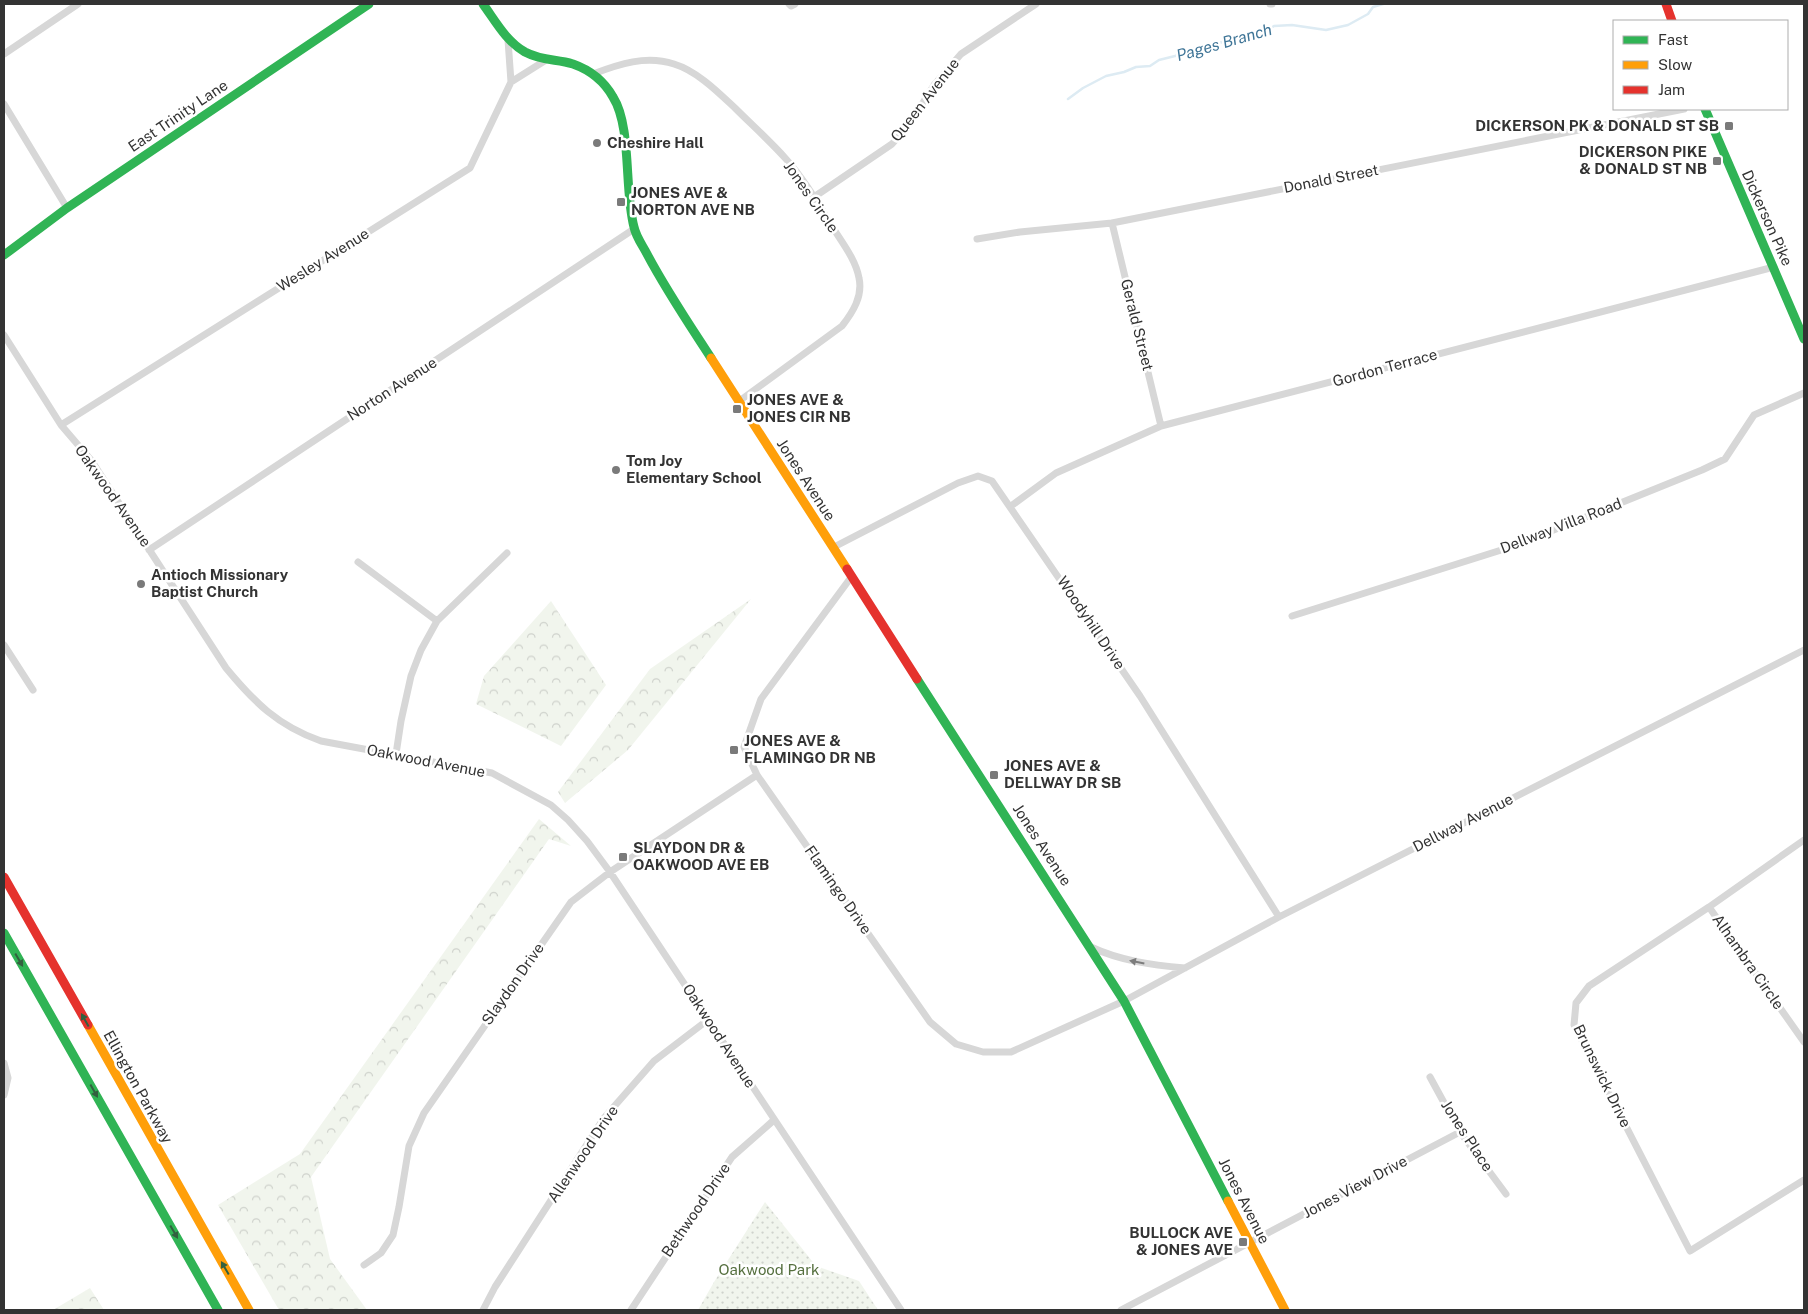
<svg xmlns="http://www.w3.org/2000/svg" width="1808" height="1314" viewBox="0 0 1808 1314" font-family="'Public Sans',sans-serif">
	<defs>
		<pattern id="green-dots" width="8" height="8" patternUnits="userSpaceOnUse" patternTransform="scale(1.25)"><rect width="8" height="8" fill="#f1f5ed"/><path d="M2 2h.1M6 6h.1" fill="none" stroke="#cfd2cc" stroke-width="1.8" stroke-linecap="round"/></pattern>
		<pattern id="forest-crowns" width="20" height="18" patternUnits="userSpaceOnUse" patternTransform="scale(1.25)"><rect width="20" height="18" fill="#f1f5ed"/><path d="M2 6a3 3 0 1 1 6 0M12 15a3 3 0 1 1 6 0" fill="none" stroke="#cfd2cc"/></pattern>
	</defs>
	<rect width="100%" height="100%" fill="#fff"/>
	<!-- green -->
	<path fill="url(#green-dots)" d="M765,1202L816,1266L859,1281L878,1310H698L714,1282Z"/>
	<!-- forest -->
	<path fill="url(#forest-crowns)" d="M751,599L628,750L565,803L558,792L650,669Z
		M551,601L606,685L561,746L476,704L484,676Z
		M539,819L571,846L549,839L311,1177L330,1259L367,1310H279L218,1205L300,1154Z
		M90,1288L104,1310H53Z"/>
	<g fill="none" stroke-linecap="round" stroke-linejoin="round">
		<!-- stream -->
		<path stroke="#ddebf3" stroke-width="2.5" d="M1068,99L1083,88L1106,76L1124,72L1136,67L1150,66L1159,60L1175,56L1197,47L1244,38L1264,33L1274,26L1292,25L1326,30L1348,25L1368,14L1373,7L1383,4"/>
		<!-- street -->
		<path stroke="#d7d7d7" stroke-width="7" d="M789,4L791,6L795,4
			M1270,4H1272
			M4,54L78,4
			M593,74C619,64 646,55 674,64C697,71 718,92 735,108C752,125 770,141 786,159C805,180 820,207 835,231C844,245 856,261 859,278C863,296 853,312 842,326L738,402
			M511,82L546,60
			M4,104L67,208
			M814,197L892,144L909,125L934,85L961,54L1036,4
			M1112,223L1161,426
			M977,239L1020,232L1112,223L1684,109
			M4,335L61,425L91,460L226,668C254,702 278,726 321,741L492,773L551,805L568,820L587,841L610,872L901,1310
			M61,425L470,168L511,82L508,40
			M1011,506L1056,473L1161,426L1774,267
			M834,547L958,483L978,476L992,481L1140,696L1279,917
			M149,550L634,229
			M358,562L437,621
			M852,576L761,699L744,747L757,775L930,1022L956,1044L983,1052H1011L1124,1001L1279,917L1804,650
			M1292,616L1514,546L1702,470L1725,459L1754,415L1804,393
			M4,645L33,690
			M396,754L401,721L411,676L421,650L437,621L507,553
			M1804,840L1709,907L1589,986L1576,1003L1574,1025L1690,1251L1804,1180
			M1709,907L1804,1042
			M1091,947C1121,961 1152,965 1185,968
			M4,1063L8,1078L4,1095
			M1430,1077L1460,1132L1506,1194
			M364,1265L381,1253L393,1235L399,1207L409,1146L424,1113L571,902L610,872L757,775
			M483,1310L495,1287L604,1118L654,1061L709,1019
			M631,1310L732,1157L774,1120
			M1121,1310L1460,1132"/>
		<!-- fast -->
		<path stroke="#30b455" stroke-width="9" d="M483,4C496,22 506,41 525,52C542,61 556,59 573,64C590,70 604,81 613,97C632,127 624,190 634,227C636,237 643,246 647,254C666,290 689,324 711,358
			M1705,109L1804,339
			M4,255L67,208L369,4
			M917,679L1124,1001L1228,1201
			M4,933L218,1310"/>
		<!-- slow -->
		<path stroke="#ff9f0a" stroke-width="9" d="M711,358L847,569
			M88,1025L249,1310
			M1228,1201L1285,1310"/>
		<!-- jam -->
		<path stroke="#e5322d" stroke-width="9" d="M1666,4L1672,21
			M847,569L917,679
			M4,877L88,1025"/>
	</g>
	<!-- one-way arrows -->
	<defs><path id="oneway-solid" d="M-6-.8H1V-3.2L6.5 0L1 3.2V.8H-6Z" transform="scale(1.25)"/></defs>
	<g fill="#32603f">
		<use href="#oneway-solid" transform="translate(19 960) rotate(60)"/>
		<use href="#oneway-solid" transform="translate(85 1020) rotate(-119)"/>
		<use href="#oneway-solid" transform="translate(94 1091) rotate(61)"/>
		<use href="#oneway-solid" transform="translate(174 1232) rotate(60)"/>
		<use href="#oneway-solid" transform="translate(225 1268) rotate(-120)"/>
	</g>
	<use fill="#7d7d7d" href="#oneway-solid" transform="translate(1137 962) rotate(-169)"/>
	<!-- markers -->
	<g fill="#7a7a7a" stroke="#fff" stroke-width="2">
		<rect x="1724" y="121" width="10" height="10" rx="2.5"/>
		<circle cx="597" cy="143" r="5"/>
		<rect x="1712" y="156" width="10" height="10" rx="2.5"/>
		<rect x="616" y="197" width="10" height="10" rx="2.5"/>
		<rect x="732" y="404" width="10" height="10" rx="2.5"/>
		<circle cx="616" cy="470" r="5"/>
		<circle cx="141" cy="584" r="5"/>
		<rect x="729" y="745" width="10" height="10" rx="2.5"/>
		<rect x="989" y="770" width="10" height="10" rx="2.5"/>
		<rect x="618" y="852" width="10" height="10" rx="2.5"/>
		<rect x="1238" y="1237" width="10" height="10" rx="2.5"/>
	</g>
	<g text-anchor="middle" stroke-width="5" stroke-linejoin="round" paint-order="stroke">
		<!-- street labels -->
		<g font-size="15" fill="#333" stroke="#fff">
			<text transform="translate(925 100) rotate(-52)" y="5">Queen Avenue</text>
			<text transform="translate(178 116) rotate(-34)" y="5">East Trinity Lane</text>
			<text transform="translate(1331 179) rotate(-11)" y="5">Donald Street</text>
			<text transform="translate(811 197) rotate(55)" y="5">Jones Circle</text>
			<text transform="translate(1767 218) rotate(66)" y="5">Dickerson Pike</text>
			<text transform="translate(323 260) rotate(-32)" y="5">Wesley Avenue</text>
			<text transform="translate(1137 325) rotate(76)" y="5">Gerald Street</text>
			<text transform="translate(1385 368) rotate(-15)" y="5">Gordon Terrace</text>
			<text transform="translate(392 389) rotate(-33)" y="5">Norton Avenue</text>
			<text transform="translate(806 480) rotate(57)" y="5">Jones Avenue</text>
			<text transform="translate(113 496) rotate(55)" y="5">Oakwood Avenue</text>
			<text transform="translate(1561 526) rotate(-21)" y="5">Dellway Villa Road</text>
			<text transform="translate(1091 623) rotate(56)" y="5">Woodyhill Drive</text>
			<text transform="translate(426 761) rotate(11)" y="5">Oakwood Avenue</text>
			<text transform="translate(1463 823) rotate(-27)" y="5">Dellway Avenue</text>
			<text transform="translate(1042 845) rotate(57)" y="5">Jones Avenue</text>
			<text transform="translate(838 890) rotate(55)" y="5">Flamingo Drive</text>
			<text transform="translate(1748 962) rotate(55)" y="5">Alhambra Circle</text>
			<text transform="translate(513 984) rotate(-55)" y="5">Slaydon Drive</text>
			<text transform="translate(719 1036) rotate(57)" y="5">Oakwood Avenue</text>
			<text transform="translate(1602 1076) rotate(64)" y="5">Brunswick Drive</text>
			<text transform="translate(138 1087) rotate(61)" y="5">Ellington Parkway</text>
			<text transform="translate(1467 1136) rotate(57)" y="5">Jones Place</text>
			<text transform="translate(583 1154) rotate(-56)" y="5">Allenwood Drive</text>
			<text transform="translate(1355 1187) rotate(-28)" y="5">Jones View Drive</text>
			<text transform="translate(1244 1201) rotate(63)" y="5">Jones Avenue</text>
			<text transform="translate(696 1210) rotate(-56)" y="5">Bethwood Drive</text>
		</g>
		<!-- poi labels -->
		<g font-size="15" font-weight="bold" fill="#333" stroke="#fff" text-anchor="start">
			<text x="1719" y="131" text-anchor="end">DICKERSON PK &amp; DONALD ST SB</text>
			<text x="607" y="148">Cheshire Hall</text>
			<text x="1707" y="157" text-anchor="end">DICKERSON PIKE<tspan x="1707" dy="17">&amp; DONALD ST NB</tspan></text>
			<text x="631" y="198">JONES AVE &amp;<tspan x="631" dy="17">NORTON AVE NB</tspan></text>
			<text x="747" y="405">JONES AVE &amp;<tspan x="747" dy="17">JONES CIR NB</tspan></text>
			<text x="626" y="466">Tom Joy<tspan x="626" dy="17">Elementary School</tspan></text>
			<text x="151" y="580">Antioch Missionary<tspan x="151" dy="17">Baptist Church</tspan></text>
			<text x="744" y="746">JONES AVE &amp;<tspan x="744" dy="17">FLAMINGO DR NB</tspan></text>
			<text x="1004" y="771">JONES AVE &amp;<tspan x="1004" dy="17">DELLWAY DR SB</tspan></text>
			<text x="633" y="853">SLAYDON DR &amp;<tspan x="633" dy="17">OAKWOOD AVE EB</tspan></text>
			<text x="1233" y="1238" text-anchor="end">BULLOCK AVE<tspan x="1233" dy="17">&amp; JONES AVE</tspan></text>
		</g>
		<!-- park labels -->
		<g font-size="15" fill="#56703f" stroke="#fff">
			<text x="769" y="1275">Oakwood Park</text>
		</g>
		<!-- water labels -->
		<g font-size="16" font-style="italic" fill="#3f7597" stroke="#fff">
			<text transform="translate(1224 42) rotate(-16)" y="6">Pages Branch</text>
		</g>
	</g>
	<!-- border -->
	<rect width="1808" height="1314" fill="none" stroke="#333333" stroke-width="10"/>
	<!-- legend -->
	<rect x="1613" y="20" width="175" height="90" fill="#ffffff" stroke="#adadad"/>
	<rect x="1623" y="36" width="25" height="8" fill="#30b455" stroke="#adadad"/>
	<text x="1658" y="45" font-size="15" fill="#333333">Fast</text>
	<rect x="1623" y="61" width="25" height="8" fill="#ff9f0a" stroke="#adadad"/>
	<text x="1658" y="70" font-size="15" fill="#333333">Slow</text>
	<rect x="1623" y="86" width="25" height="8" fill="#e5322d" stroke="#adadad"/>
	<text x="1658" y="95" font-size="15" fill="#333333">Jam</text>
</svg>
